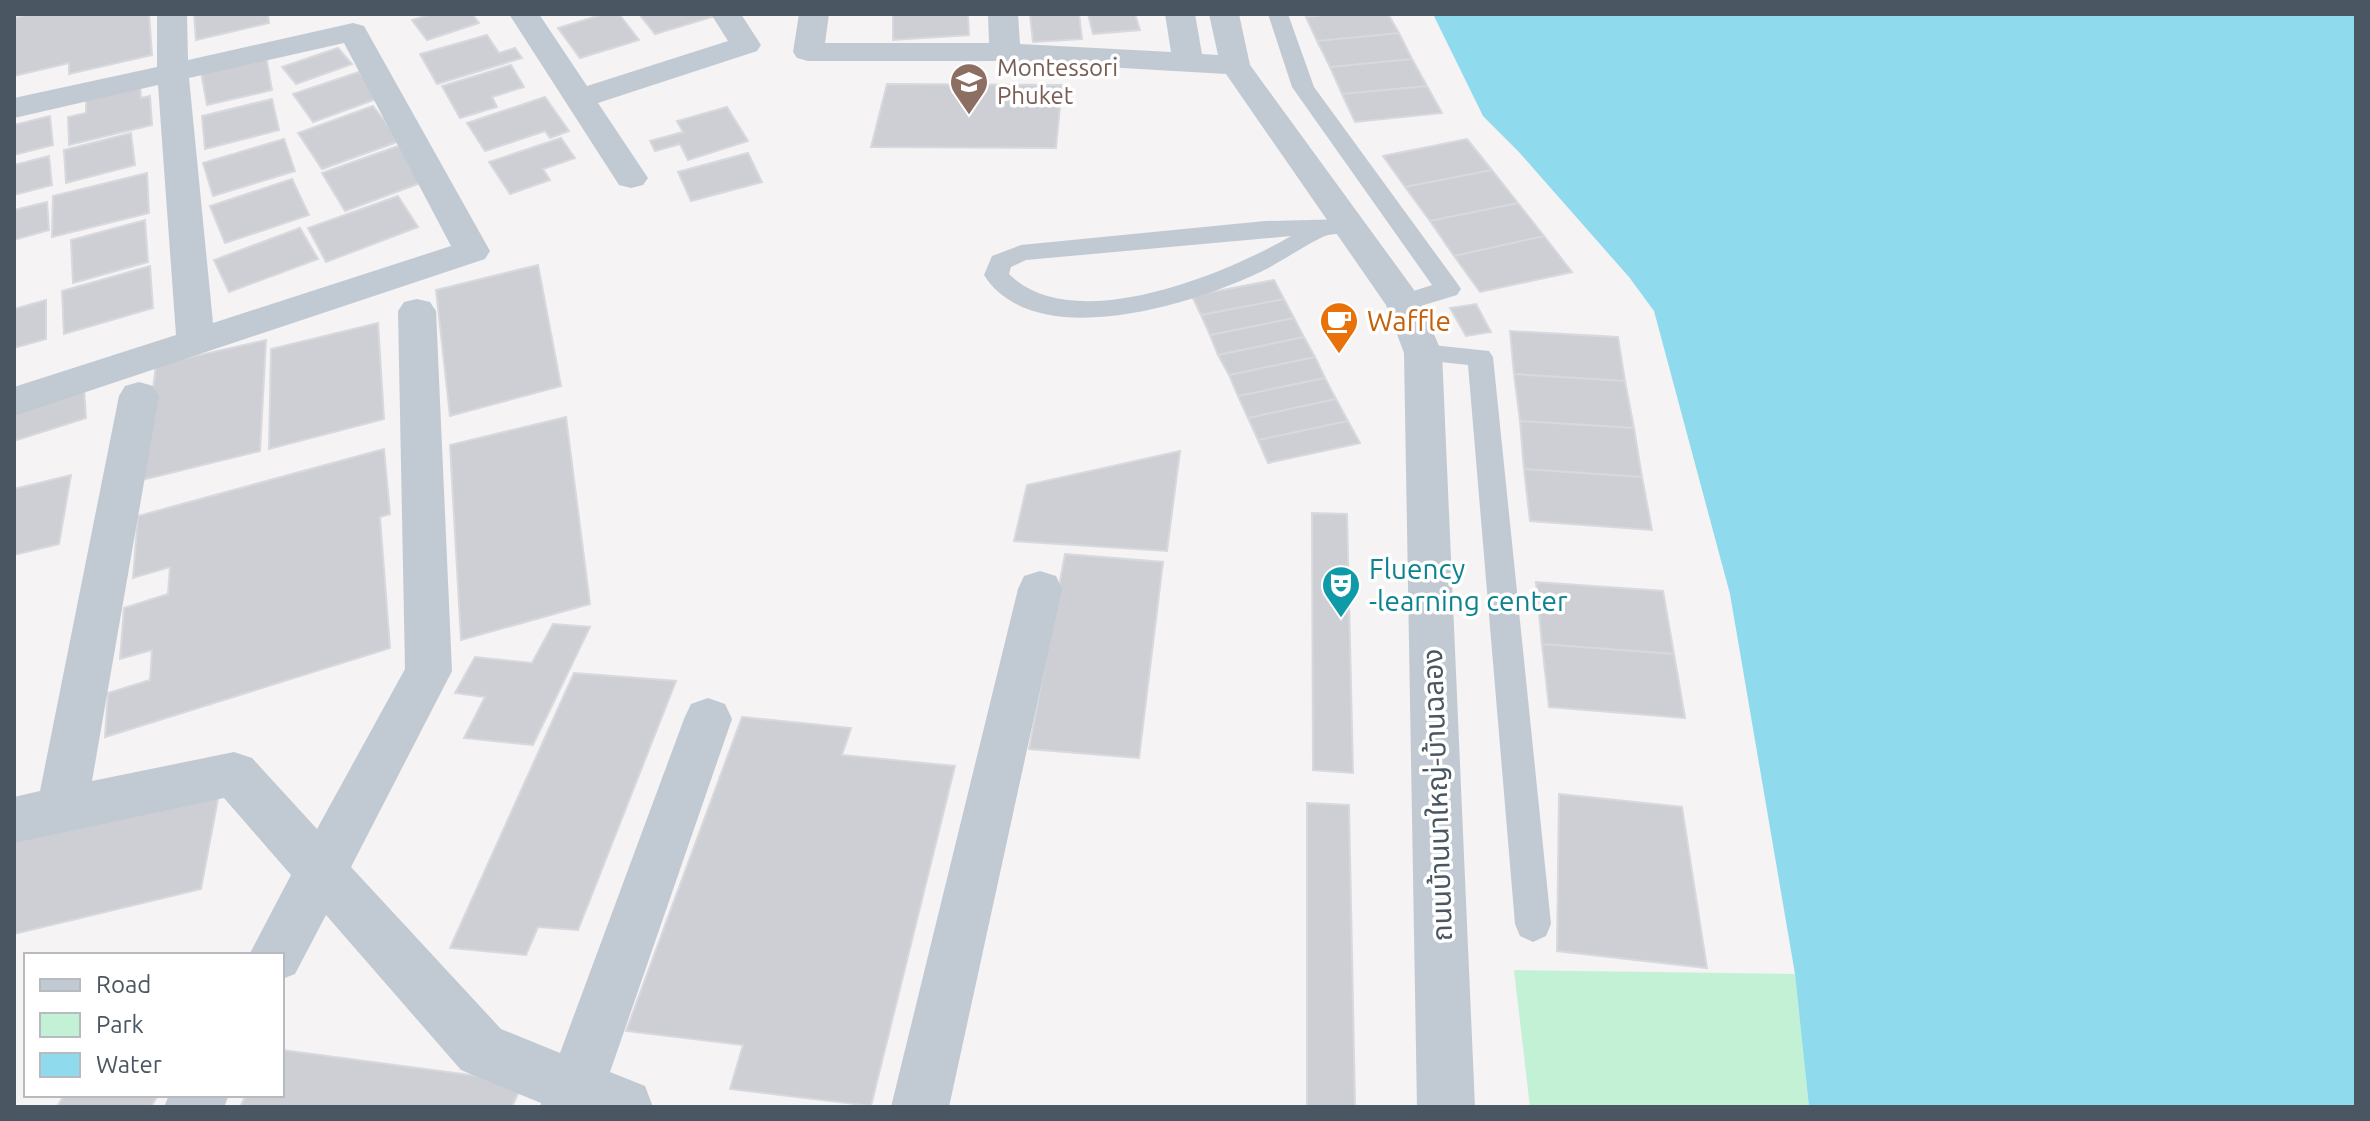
<svg xmlns="http://www.w3.org/2000/svg" width="2370" height="1121" viewBox="0 0 2370 1121" font-family="Ubuntu,'Noto Sans Thai',sans-serif">
	<rect width="100%" height="100%" fill="#f5f3f3"/>
	<!-- green -->
	<path fill="#c3f1d5" d="M1514,970L1795,974L1809,1107H1530Z"/>
	<!-- water -->
	<path fill="#90daee" d="M1433,14L2356,16V1107H1809L1795,974L1730,594L1654,311L1629,277L1518,151L1483,116Z"/>
	<!-- building -->
	<path fill="#cdcfd5" stroke="#d7d9de" stroke-width="2" d="M31,14H149L152,55L69,74V63L14,76V18Z
		M194,14H268L269,23L196,40Z
		M432,14H472L479,23L427,40L412,20Z
		M604,14H619L639,40L580,58L558,28Z
		M639,14H710L712,17L655,34Z
		M893,14H968L969,35L893,40Z
		M1030,14H1079L1082,39L1033,42Z
		M1088,14H1135L1140,30L1093,34Z
		M1332,14H1388L1399,33L1317,41L1306,17Z
		M1399,33L1412,59L1330,67L1317,41Z
		M487,35L499,53L515,48L522,58L437,84L420,54Z
		M338,48L352,64L296,84L282,67Z
		M266,56L272,90L207,105L201,72Z
		M1412,59L1427,86L1342,94L1330,67Z
		M511,65L524,87L492,97L497,107L460,118L442,86Z
		M359,72L379,98L313,122L293,94Z
		M887,84L1062,85L1056,148L871,147Z
		M140,85L141,98L150,96L152,125L69,145L68,117L86,113V97Z
		M1427,86L1442,113L1355,122L1342,94Z
		M545,97L569,131L550,138L545,131L485,151L467,123Z
		M272,99L279,130L205,149L202,116Z
		M373,106L400,141L322,169L298,133Z
		M727,107L748,141L688,160L680,144L655,151L650,141L683,132L677,121Z
		M50,116L53,145L14,155V125Z
		M131,133L135,165L66,183L64,150Z
		M561,138L575,158L543,169L550,180L510,194L489,162Z
		M284,139L295,171L213,196L203,163Z
		M1467,139L1492,170L1405,187L1383,156Z
		M401,145L426,181L345,211L322,173Z
		M748,153L762,182L691,201L678,172Z
		M49,156L52,185L14,195V165Z
		M1492,170L1518,203L1430,221L1405,187Z
		M147,173L149,213L52,237L53,196Z
		M292,179L309,215L225,243L210,206Z
		M398,196L418,227L326,262L308,228Z
		M47,202L49,230L14,240V210Z
		M1518,203L1544,236L1454,256L1430,221Z
		M145,220L148,262L73,283L71,240Z
		M300,228L318,259L229,292L214,260Z
		M1544,236L1572,272L1480,292L1454,256Z
		M538,265L561,386L450,416L436,290Z
		M150,266L153,308L64,334L62,291Z
		M1274,280L1284,299L1201,315L1192,296Z
		M1284,299L1294,318L1210,335L1201,315Z
		M46,300V339L14,348V309Z
		M1476,304L1491,332L1466,336L1450,308Z
		M1294,318L1304,337L1218,355L1210,335Z
		M378,323L384,419L269,449L271,349Z
		M1510,331L1618,337L1625,381L1514,374Z
		M1304,337L1315,357L1229,375L1218,355Z
		M266,340L260,451L142,480L156,365Z
		M1315,357L1325,378L1238,396L1229,375Z
		M1514,374L1625,381L1634,428L1520,421Z
		M1325,378L1336,399L1248,418L1238,396Z
		M84,388L86,418L14,441V410Z
		M1336,399L1348,421L1258,440L1248,418Z
		M566,417L590,604L461,640L450,445Z
		M1348,421L1360,443L1268,463L1258,440Z
		M1520,421L1634,428L1642,477L1524,469Z
		M384,449L390,514L380,517L390,648L105,737L108,693L150,680L152,650L120,659L124,608L168,594L170,567L133,578L138,516Z
		M1180,451L1167,551L1014,541L1027,485Z
		M1524,469L1642,477L1652,530L1530,521Z
		M71,475L59,544L14,555V489Z
		M1312,513L1347,514L1353,773L1313,770Z
		M1065,554L1163,562L1139,758L1029,749Z
		M1536,582L1663,591L1674,654L1542,644Z
		M553,624L590,627L533,745L464,738L485,697L455,693L475,657L532,663Z
		M1542,644L1674,654L1685,718L1549,707Z
		M574,673L676,681L578,930L538,927L526,955L450,948Z
		M742,717L851,728L842,755L955,766L871,1106L730,1089L743,1045L626,1031Z
		M221,783L201,889L14,934V830Z
		M1559,794L1682,807L1707,968L1557,951Z
		M1307,803L1349,805L1355,1107H1307Z
		M282,1050L523,1082L512,1107H240L246,1095H282Z
		M64,1095H158L151,1107H57Z"/>
	<g fill="none" stroke-linecap="round" stroke-linejoin="round">
		<!-- lane -->
		<path fill="#c1cad2" fill-rule="evenodd" d="M1268,14H1288L1314,87L1457,283L1461,289L1457,295L1404,311L1395,309L1391,303L1395,297L1432,285L1292,87Z
			M1350,219L1358,222L1362,227L1358,232C1348,235 1338,233 1328,235C1316,238 1275,266 1258,273C1191,305 1034,354 984,275L992,256L1021,245L1265,221ZM1291,236C1226,274 1072,338 1009,274L1011,267L1026,260Z
			M1423,344L1489,351L1493,357L1551,924L1546,936L1533,942L1520,936L1515,924L1468,365L1414,359L1410,353L1414,347Z"/>
		<!-- street -->
		<path fill="#c1cad2" fill-rule="evenodd" d="M157,14H187L188,60L353,23L364,26L490,251L485,259L14,416V387L176,335L158,85L14,118V98L157,67ZM344,43L451,246L213,323L189,78Z
			M509,14H539L587,86L728,41L711,14H741L761,45L757,51L598,103L648,178L643,185L631,188L619,185Z
			M799,14H829L825,43H989L988,14H1018L1020,44L1171,52L1165,14H1195L1202,54L1218,55L1209,14H1239L1250,65L1417,294L1442,353L1475,1107H1417L1404,353L1386,305L1226,74L1005,61H808L797,58L793,52Z
			M417,299L430,302L436,311L452,671L351,867L501,1029L560,1053L684,719L691,704L708,698L725,704L732,719L610,1072L645,1086L653,1107H540L541,1103L461,1070L326,915L295,974L282,979V955H249L291,875L224,798L14,843V797L40,791L119,396L125,386L139,382L153,386L159,396L92,781L234,752L252,758L317,829L405,669L398,311L404,302Z
			M1040,571L1056,576L1062,589L949,1107H891L1018,589L1024,576Z
			M169,1095H229L224,1107H164Z"/>
	</g>
	<!-- icons -->
	<defs>
		<symbol id="school-pin" viewBox="-11 -11 22 30"><path d="M0 17L-7.5 6A9.5 9.5 0 1 1 7.5 6Z" fill="#8d6e63" stroke="#fff"/><path d="M0-5L7-2L0 1L-7-2ZM-4 1L0 2.5L4 1V4Q0 6-4 4Z" fill="#fff"/></symbol>
		<symbol id="cafe-pin" viewBox="-11 -11 22 30"><path d="M0 17L-7.5 6A9.5 9.5 0 1 1 7.5 6Z" fill="#e8710a" stroke="#fff"/><path d="M-5.5-4.5H6V0H3Q3 3.5 0 3.5H-2.5Q-5.5 3.5-5.5 0ZM3-3.2v2h1.7v-2ZM-6 4.5H4V6H-6Z" fill="#fff"/></symbol>
		<symbol id="theatre-pin" viewBox="-11 -11 22 30"><path d="M0 17L-7.5 6A9.5 9.5 0 1 1 7.5 6Z" fill="#0f9aa8" stroke="#fff"/><path d="M-5-5.5Q0-4 5-5.5V0Q5 5 0 6Q-5 5-5 0ZM-3.3-2.5H-1v1.5H-3.3ZM1-2.5H3.3v1.5H1ZM-2.8 1Q0 5.5 2.8 1Z" fill="#fff"/></symbol>
	</defs>
	<g fill-rule="evenodd">
		<use href="#school-pin" x="947" y="60" width="44" height="60"/>
		<use href="#cafe-pin" x="1317" y="299" width="44" height="60"/>
		<use href="#theatre-pin" x="1319" y="563" width="44" height="60"/>
	</g>
	<g text-anchor="middle" stroke-width="7" stroke-linejoin="round" paint-order="stroke">
		<!-- far-education labels -->
		<g font-size="24" fill="#785e54" stroke="#fff" text-anchor="start">
			<text x="997" y="76">Montessori<tspan x="997" dy="28">Phuket</tspan></text>
		</g>
		<!-- food labels -->
		<g font-size="28" fill="#c56008" stroke="#fff" text-anchor="start">
			<text x="1367" y="331">Waffle</text>
		</g>
		<!-- culture labels -->
		<g font-size="28" fill="#0d838f" stroke="#fff" text-anchor="start">
			<text x="1369" y="579">Fluency<tspan x="1369" dy="32">-learning center</tspan></text>
		</g>
		<!-- street labels -->
		<g font-size="28" fill="#4a5661" stroke="#fff">
			<text transform="translate(1437 795) rotate(-92)" y="10">ถนนบ้านนาใหญ่-บ้านฉลอง</text>
		</g>
	</g>
	<!-- border -->
	<rect width="2370" height="1121" fill="none" stroke="#4a5661" stroke-width="32"/>
	<!-- legend -->
	<rect x="24" y="953" width="260" height="144" fill="#ffffff" stroke="#b7bbc0" stroke-width="2"/>
	<rect x="40" y="979" width="40" height="12" fill="#c1cad2" stroke="#b7bbc0" stroke-width="2"/>
	<text x="96" y="993" font-size="24" fill="#4a5661">Road</text>
	<rect x="40" y="1013" width="40" height="24" fill="#c3f1d5" stroke="#b7bbc0" stroke-width="2"/>
	<text x="96" y="1033" font-size="24" fill="#4a5661">Park</text>
	<rect x="40" y="1053" width="40" height="24" fill="#90daee" stroke="#b7bbc0" stroke-width="2"/>
	<text x="96" y="1073" font-size="24" fill="#4a5661">Water</text>
</svg>
